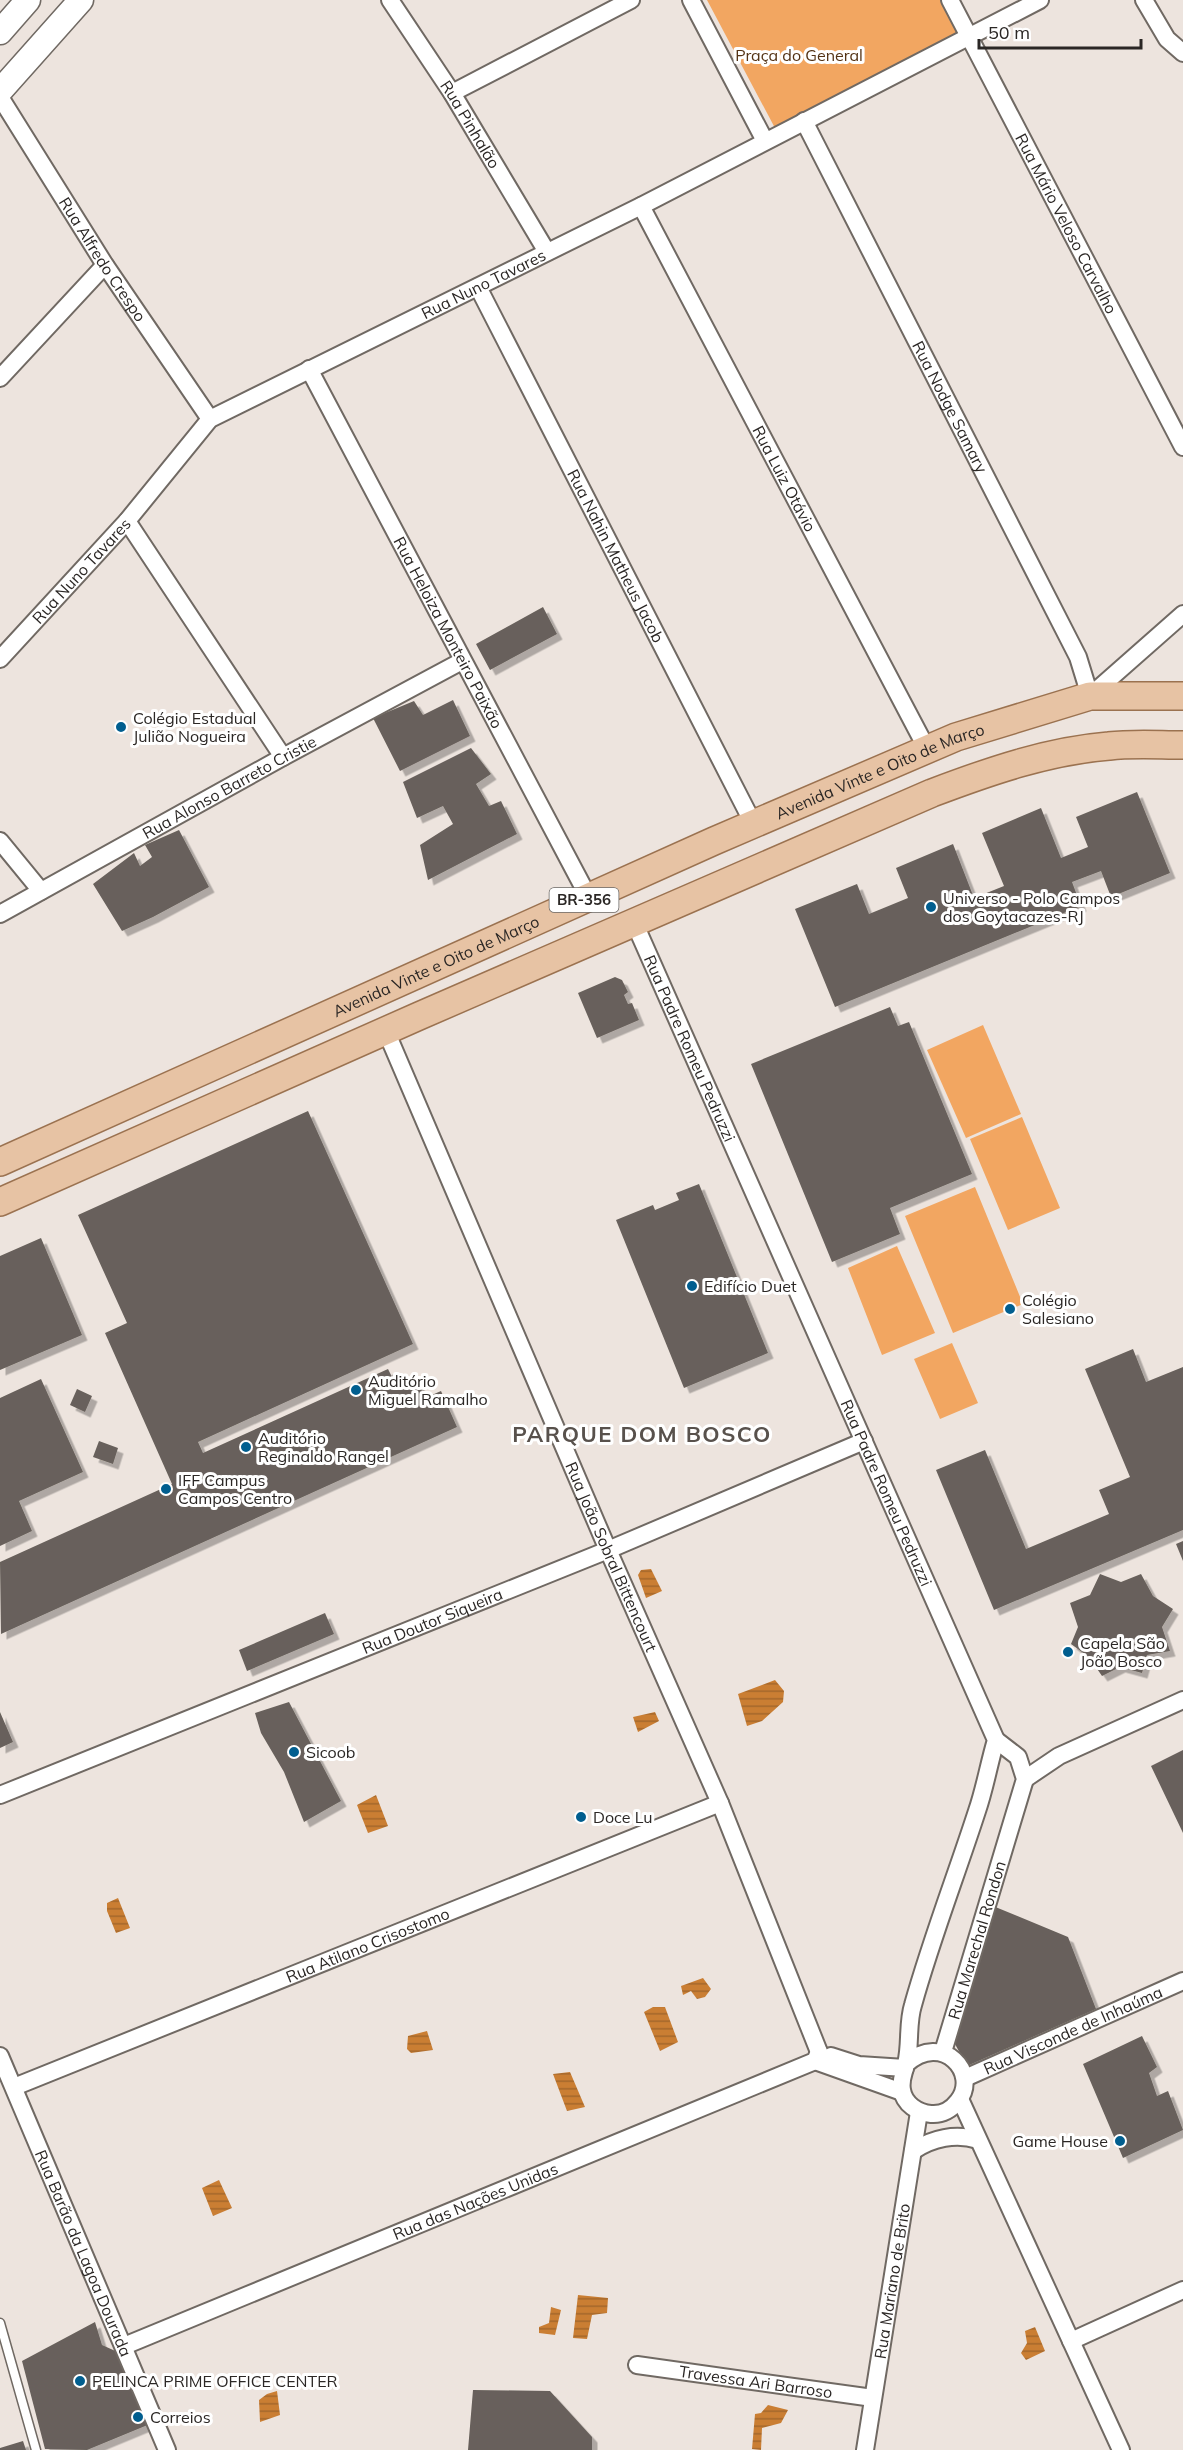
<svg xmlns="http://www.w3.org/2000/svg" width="1183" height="2450" viewBox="0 0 1183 2450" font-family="Mulish,sans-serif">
	<defs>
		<pattern id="water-rules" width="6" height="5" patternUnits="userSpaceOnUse" patternTransform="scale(1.5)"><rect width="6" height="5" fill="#ca7e33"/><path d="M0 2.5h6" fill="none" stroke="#a4672b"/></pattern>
		<filter id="shadow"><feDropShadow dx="5.5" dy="5.5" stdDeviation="0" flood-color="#0004"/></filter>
	</defs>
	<rect width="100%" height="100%" fill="#ede4de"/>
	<!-- green -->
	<path fill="#f2a661" d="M707,0H940L958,33L776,130Z
		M983,1025L1021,1114L966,1138L927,1050Z
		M1022,1117L1060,1208L1008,1230L970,1139Z
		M975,1187L1023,1304L953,1333L905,1216Z
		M897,1246L935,1333L882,1355L848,1268Z
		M952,1343L978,1403L940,1419L914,1359Z"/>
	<!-- water -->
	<path fill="url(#water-rules)" d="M651,1569L662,1591L646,1598L638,1575L641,1570Z
		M775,1680L784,1691L783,1702L762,1721L747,1726L738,1694Z
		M655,1712L659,1721L638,1732L633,1717Z
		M376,1795L388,1826L368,1833L357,1805Z
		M118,1898L130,1928L116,1933L107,1911V1903Z
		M703,1978L711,1989L705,1997L697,1999L691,1991L683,1995L681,1986Z
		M653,2007H665L678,2042L660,2051L644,2012Z
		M427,2031L433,2050L411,2053L407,2049L408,2036Z
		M570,2072L585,2107L567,2111L553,2074Z
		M219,2180L232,2208L213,2216L202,2188Z
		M578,2295L608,2298L607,2313L592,2315L587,2339L573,2338Z
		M551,2307L561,2310L555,2335L539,2333V2327L549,2323Z
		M1035,2327L1045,2351L1026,2360L1021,2353L1027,2343L1025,2331Z
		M277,2391L280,2415L260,2422L259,2400L267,2394Z
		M768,2405L788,2410L781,2423L762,2428L761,2450L752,2449L755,2414L761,2413Z"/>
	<!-- building -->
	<path fill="#68615b" filter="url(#shadow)" d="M543,607L557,634L490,670L476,644Z
		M453,700L470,736L400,771L373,718L414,701L423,715Z
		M471,748L491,774L476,784L489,806L501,801L517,834L428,880L420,845L453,824L443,806L417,818L403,782Z
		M1137,792L1170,873L1111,897L1101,871L1072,882L1081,906L835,1007L795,909L857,884L869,914L908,898L896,868L953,844L974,898L1004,886L982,833L1041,808L1061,858L1088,847L1076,817Z
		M179,830L209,887L153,917L122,931L93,884L134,853L140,866L152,857L145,845Z
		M615,977L622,980L628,992L624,995L628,1004L632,1003L639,1020L597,1038L578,993Z
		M890,1007L898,1026L909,1022L972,1174L890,1208L900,1234L832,1262L751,1064Z
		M308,1111L413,1344L198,1442L203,1453L388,1369L397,1387L416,1378L425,1398L441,1391L457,1427L1,1634L0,1562L172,1484L105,1333L127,1323L78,1215Z
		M699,1184L768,1353L684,1388L616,1220L653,1205L655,1210L679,1200L676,1193Z
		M41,1238L82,1335L0,1370V1256Z
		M1133,1349L1146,1382L1183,1367V1530L994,1610L936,1470L985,1450L1026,1549L1109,1514L1099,1490L1130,1477L1085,1369Z
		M41,1379L83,1472L19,1501L32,1531L0,1546V1398Z
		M77,1389L92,1396L85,1412L70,1405Z
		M99,1441L118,1448L113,1464L93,1457Z
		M1183,1541V1561L1176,1544Z
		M1100,1574L1121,1582L1141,1574L1153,1596L1173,1609L1162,1627L1170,1651L1147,1655L1142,1673L1120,1667L1102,1676L1089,1657L1071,1644L1078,1627L1070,1603L1090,1595Z
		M325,1613L334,1634L247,1671L239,1650Z
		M289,1702L341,1801L304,1822L284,1772L261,1733L255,1713Z
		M0,1712L13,1742L0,1748Z
		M1183,1750V1833L1151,1766Z
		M993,1906L1068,1937L1096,2009L967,2066L950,2035Z
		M1142,2036L1157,2067L1149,2073L1157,2096L1168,2091L1183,2130L1123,2158L1083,2064Z
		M95,2322L102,2345L122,2354L150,2424L87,2450L45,2449L22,2361Z
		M473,2390L550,2391L592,2437V2450H468Z
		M23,2441L26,2450H0V2448Z"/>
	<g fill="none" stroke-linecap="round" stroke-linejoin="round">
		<defs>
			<path id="service" d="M0,2323L36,2450"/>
			<g id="minor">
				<path id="s1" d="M390,0L452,93L547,252"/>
				<path d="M691,0L765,141"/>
				<path id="s2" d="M950,0L1183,447"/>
				<path d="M1144,0L1167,39L1183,53"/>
				<path d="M452,93L631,0"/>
				<path id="s3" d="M0,97L105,265L210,419"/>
				<path id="s4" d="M804,121L1078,657L1090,696L1183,614"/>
				<path id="s5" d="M641,206L927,749"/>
				<path id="s6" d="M478,287L753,823"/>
				<path id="s7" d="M309,369L589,898"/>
				<path d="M0,378L105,265"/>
				<path d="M127,521L283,757"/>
				<path id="s8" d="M0,659L127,521L210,419L641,206L1040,0"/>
				<path d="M0,841L41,891"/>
				<path id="s9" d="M0,914L283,757L462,661"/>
				<path id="s10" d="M634,922L996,1740C989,1763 985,1788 977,1811C956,1876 931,1940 913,2005C907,2024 911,2045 906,2064C904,2074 900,2079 902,2090C904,2104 918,2113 931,2114C942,2115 952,2109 958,2101C980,2074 943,2031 906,2064"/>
				<path id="s11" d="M386,1031L608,1550L720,1803L819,2052"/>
				<path d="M1025,1779L1059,1756L1183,1700"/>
				<path id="s12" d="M0,1795L608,1550L864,1441"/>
				<path id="s13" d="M943,2052L1025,1779L1018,1757L996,1740"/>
				<path id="s14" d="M0,2056L167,2450"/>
				<path d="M831,2056L859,2065L905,2068"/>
				<path d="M815,2061L902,2092"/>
				<path id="s15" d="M965,2078L1183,1981"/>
				<path id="s16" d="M14,2087L720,1803"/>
				<path d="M960,2099L1121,2450"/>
				<path d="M913,2151C932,2138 956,2133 978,2140"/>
				<path d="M1071,2341L1183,2290"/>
				<path id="s17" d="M124,2346L815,2061L819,2052"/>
				<path id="s18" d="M637,2365L873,2398"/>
				<path id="s19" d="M865,2450L919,2112"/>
			</g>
			<path id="secondary" d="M0,32L28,0
				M0,91L81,0"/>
			<g id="primary">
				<path id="s20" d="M0,1162L714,841L956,737L1090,696H1183"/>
				<path d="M0,1202L419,1016L932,793C990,771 1048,751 1109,746C1133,743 1159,745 1183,745"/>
			</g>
		</defs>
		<!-- service casing -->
		<use href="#service" stroke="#706963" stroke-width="11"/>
		<!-- minor casing -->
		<use href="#minor" stroke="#706963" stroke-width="20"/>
		<!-- secondary casing -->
		<use href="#secondary" stroke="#706963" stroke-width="27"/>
		<!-- primary casing -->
		<use href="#primary" stroke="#9b7250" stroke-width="30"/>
		<!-- service -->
		<use href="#service" stroke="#fff" stroke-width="8"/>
		<!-- minor -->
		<use href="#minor" stroke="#fff" stroke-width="16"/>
		<!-- secondary -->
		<use href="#secondary" stroke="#fff" stroke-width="24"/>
		<!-- primary -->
		<use href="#primary" stroke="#e7c3a4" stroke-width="27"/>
	</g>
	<!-- markers -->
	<g fill="#015e8f" stroke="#fff" stroke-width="2">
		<circle cx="121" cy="727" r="6"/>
		<circle cx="931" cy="907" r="6"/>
		<circle cx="692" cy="1286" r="6"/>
		<circle cx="1010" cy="1309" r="6"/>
		<circle cx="356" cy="1390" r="6"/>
		<circle cx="246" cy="1447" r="6"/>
		<circle cx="166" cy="1489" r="6"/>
		<circle cx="1068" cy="1652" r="6"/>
		<circle cx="294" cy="1752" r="6"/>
		<circle cx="581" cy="1817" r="6"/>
		<circle cx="1120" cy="2141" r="6"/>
		<circle cx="80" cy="2381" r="6"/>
		<circle cx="138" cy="2417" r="6"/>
	</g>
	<g text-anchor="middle" stroke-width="6" stroke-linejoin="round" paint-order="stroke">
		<!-- shield labels -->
		<rect fill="#fff" stroke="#6b6866" stroke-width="1.5" x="549.5" y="888" width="69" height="24" rx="4.5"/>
		<g font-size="15" font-weight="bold" fill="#2b2725">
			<text x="584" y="905">BR-356</text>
		</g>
		<!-- park labels -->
		<g font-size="16" fill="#533214" stroke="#fff">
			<text x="799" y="61">Praça do General</text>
		</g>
		<!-- street labels -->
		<g font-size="16" fill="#2b2725" stroke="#fff">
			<text dy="6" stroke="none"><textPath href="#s1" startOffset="148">Rua Pinhalão</textPath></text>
			<text dy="6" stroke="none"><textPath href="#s2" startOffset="252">Rua Mário Veloso Carvalho</textPath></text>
			<text dy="6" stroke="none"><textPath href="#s3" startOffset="192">Rua Alfredo Crespo</textPath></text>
			<text dy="6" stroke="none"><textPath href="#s8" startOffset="624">Rua Nuno Tavares</textPath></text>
			<text dy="6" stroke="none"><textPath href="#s4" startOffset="321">Rua Nodge Samary</textPath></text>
			<text dy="6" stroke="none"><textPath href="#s5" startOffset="308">Rua Luiz Otávio</textPath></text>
			<text dy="6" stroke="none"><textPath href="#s6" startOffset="302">Rua Nahin Matheus Jacob</textPath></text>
			<text dy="6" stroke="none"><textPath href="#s8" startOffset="120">Rua Nuno Tavares</textPath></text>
			<text dy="6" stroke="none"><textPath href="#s7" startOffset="298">Rua Heloiza Monteiro Paixão</textPath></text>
			<text dy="6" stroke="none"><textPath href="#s20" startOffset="963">Avenida Vinte e Oito de Março</textPath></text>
			<text dy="6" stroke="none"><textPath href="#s9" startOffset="262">Rua Alonso Barreto Cristie</textPath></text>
			<text dy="6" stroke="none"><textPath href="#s20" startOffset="478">Avenida Vinte e Oito de Março</textPath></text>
			<text dy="6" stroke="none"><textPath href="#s10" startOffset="138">Rua Padre Romeu Pedruzzi</textPath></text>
			<text dy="6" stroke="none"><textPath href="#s10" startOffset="624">Rua Padre Romeu Pedruzzi</textPath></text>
			<text dy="6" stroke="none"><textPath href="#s11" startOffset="572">Rua João Sobral Bittencourt</textPath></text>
			<text dy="6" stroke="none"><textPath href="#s12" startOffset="466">Rua Doutor Siqueira</textPath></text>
			<text dy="6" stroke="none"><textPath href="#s13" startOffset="117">Rua Marechal Rondon</textPath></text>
			<text dy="6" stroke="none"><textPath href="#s16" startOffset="381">Rua Atilano Crisostomo</textPath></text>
			<text dy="6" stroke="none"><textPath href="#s15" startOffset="118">Rua Visconde de Inhaúma</textPath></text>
			<text dy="6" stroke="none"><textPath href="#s17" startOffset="380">Rua das Nações Unidas</textPath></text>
			<text dy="6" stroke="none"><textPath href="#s14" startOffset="214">Rua Barão da Lagoa Dourada</textPath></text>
			<text dy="6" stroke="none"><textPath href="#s19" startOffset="171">Rua Mariano de Brito</textPath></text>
			<text dy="6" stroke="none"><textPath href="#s18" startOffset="120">Travessa Ari Barroso</textPath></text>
		</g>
		<!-- poi labels -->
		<g font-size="16" fill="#2b2725" stroke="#fff" text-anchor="start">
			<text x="133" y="724">Colégio Estadual<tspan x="133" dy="18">Julião Nogueira</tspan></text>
			<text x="943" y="904">Universo - Polo Campos<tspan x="943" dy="18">dos Goytacazes-RJ</tspan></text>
			<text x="704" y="1292">Edifício Duet</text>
			<text x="1022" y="1306">Colégio<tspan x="1022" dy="18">Salesiano</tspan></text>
			<text x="368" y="1387">Auditório<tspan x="368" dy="18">Miguel Ramalho</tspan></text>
			<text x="258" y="1444">Auditório<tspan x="258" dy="18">Reginaldo Rangel</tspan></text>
			<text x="178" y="1486">IFF Campus<tspan x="178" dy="18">Campos Centro</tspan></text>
			<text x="1080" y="1649">Capela São<tspan x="1080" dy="18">João Bosco</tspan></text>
			<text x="306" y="1758">Sicoob</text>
			<text x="593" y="1823">Doce Lu</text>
			<text x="1108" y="2147" text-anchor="end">Game House</text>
			<text x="92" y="2387">PELINCA PRIME OFFICE CENTER</text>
			<text x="150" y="2423">Correios</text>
		</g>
		<!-- district labels -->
		<g font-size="22" font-weight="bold" letter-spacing="1.5" fill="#58514c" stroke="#fff">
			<text x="642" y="1442">PARQUE DOM BOSCO</text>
		</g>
	</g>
	<!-- scale -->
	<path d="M979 39v9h162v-9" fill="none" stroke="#2b2725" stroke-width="3"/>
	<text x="988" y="39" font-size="18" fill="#2b2725" stroke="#ffffff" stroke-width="4.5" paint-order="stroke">50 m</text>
</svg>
